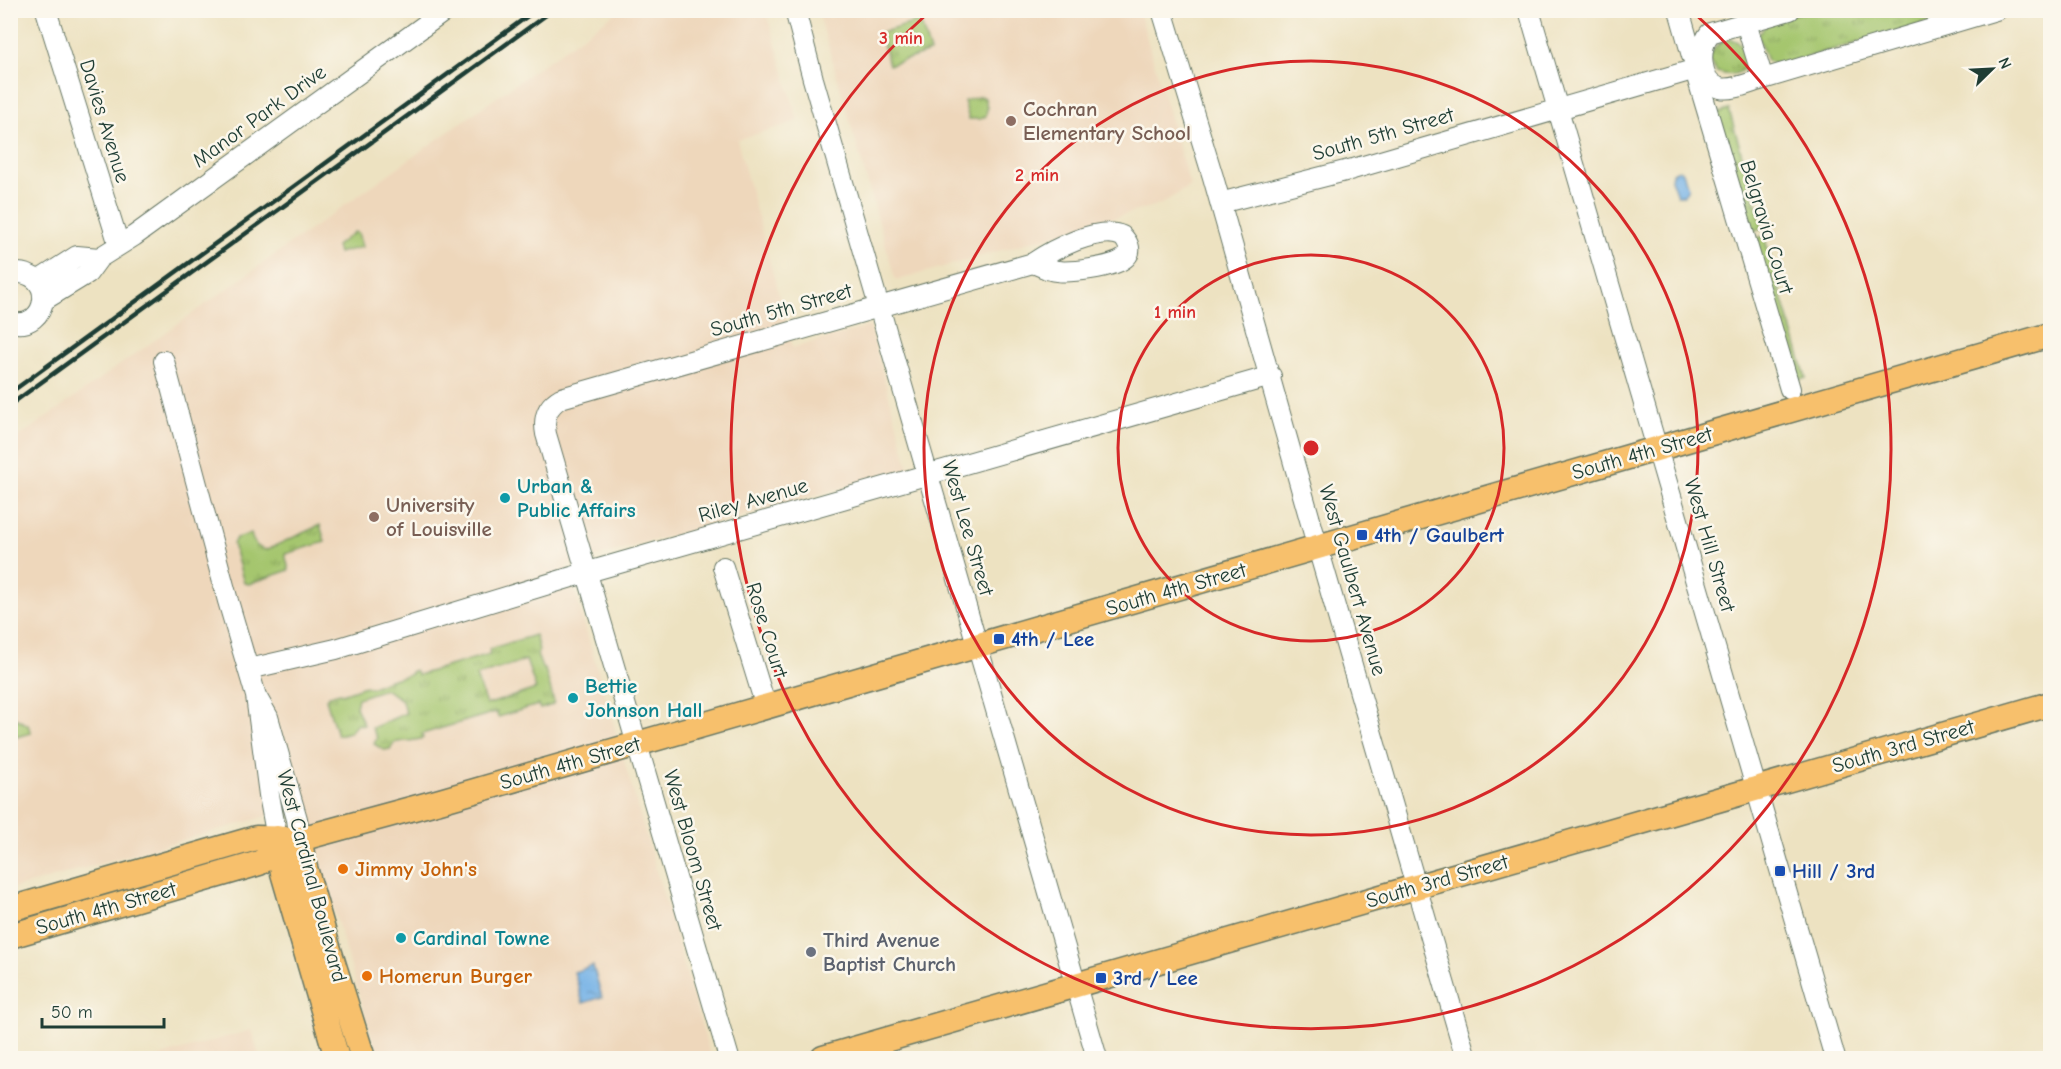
<svg xmlns="http://www.w3.org/2000/svg" width="2061" height="1069" viewBox="0 0 2061 1069" font-family="'Comic Neue',sans-serif">
	<defs>
		<pattern id="grass-tufts" width="24" height="20" patternUnits="userSpaceOnUse" patternTransform="scale(1.5)"><rect width="24" height="20" fill="#a5c66e"/><path d="M3 7l-1-3M5 7V3M7 7l1-3M15 17l-1-3M17 17v-4M19 17l1-3" fill="none" stroke="#86a25b"/></pattern>
		<pattern id="water-ripples" width="26" height="14" patternUnits="userSpaceOnUse" patternTransform="scale(1.5)"><rect width="26" height="14" fill="#73b1e6"/><path d="M2 4q2-2 4 0t4 0M15 11q2-2 4 0t4 0" fill="none" stroke="#5e91bb"/></pattern>
	</defs>
	<rect width="100%" height="100%" fill="#fbf7ec"/>
	<filter id="ink" filterUnits="userSpaceOnUse"><feTurbulence type="fractalNoise" baseFrequency=".0167" numOctaves="2"/><feDisplacementMap in="SourceGraphic" scale="12" xChannelSelector="R" yChannelSelector="G"/><feConvolveMatrix kernelMatrix="1 2 1 2 8 2 1 2 1" color-interpolation-filters="sRGB"/></filter>
	<filter id="wash" filterUnits="userSpaceOnUse"><feTurbulence type="fractalNoise" baseFrequency=".008" numOctaves="4" result="noise"/><feDisplacementMap in="SourceGraphic" scale="24" xChannelSelector="R" yChannelSelector="G"/><feGaussianBlur stdDeviation="1.35" result="paint"/><feColorMatrix in="noise" values="0 0 0 0 0 0 0 0 0 0 0 0 0 0 0 0 0 1.4 0 .05"/><feComposite in="paint" operator="in"/></filter>
	<g filter="url(#wash)">
		<rect width="100%" height="100%" fill="#ede2c1"/>
		<!-- built -->
		<path fill="#eed7bb" d="M618,11H766L798,121L737,140L793,348L870,326L909,469L567,565L711,1058H378L303,806L11,889L10,443Z
			M818,11H1139L1190,186L1161,204L898,280L895,278Z
			M251,1030L260,1058H154Z"/>
		<!-- grass -->
		<path fill="url(#grass-tufts)" stroke="#628251" stroke-width="1.5" fill-rule="evenodd" d="M1809,11H1970L1779,65L1767,61L1758,35C1767,18 1792,15 1809,11Z
			M920,21L930,52L889,65L880,33Z
			M1728,39C1755,41 1754,85 1717,72L1709,61C1711,50 1718,43 1728,39Z
			M981,96L985,98L987,108L986,116L980,119H969L964,101Z
			M1729,110L1763,228L1747,233L1712,115Z
			M354,232L358,233L362,247L338,253L336,246Z
			M1764,236L1806,378L1792,382L1750,240Z
			M320,525L325,542L285,554L289,570L249,584L244,583L233,544L236,538L251,534C253,543 257,548 266,550Z
			M535,635L539,650L537,655L542,668L545,669L554,702L552,705L540,709L538,705L498,717L496,712L422,734L423,738C413,742 404,740 394,743L390,749L384,750L374,744L377,738L372,728L406,713L401,699L385,689L358,698L356,707L364,725L357,724L350,732L337,735L326,699L329,696L340,693L342,694L365,686L371,688L386,681L411,674V672L415,670L418,675L490,654L489,649ZM526,660L536,689L486,705L476,676Z
			M11,716L28,725L31,733L16,737L13,724L11,725Z"/>
		<!-- water -->
		<path fill="url(#water-ripples)" stroke="#49778d" stroke-width="1.5" d="M1679,170L1683,173L1688,188L1684,195H1677L1671,179L1672,173Z
			M593,966L602,997L583,1003L574,972Z"/>
	</g>
	<g filter="url(#ink)">
		<g fill="none" stroke-linecap="round" stroke-linejoin="round">
			<defs>
				<path id="minor" d="M46,10L119,245
					M795,10L813,79L1097,1058
					M1162,10L1213,177L1318,548L1466,1058
					M1529,10L1835,1058
					M1679,10L1692,56
					M1790,10L1710,33C1698,47 1699,82 1720,88C1733,91 1751,82 1763,79L1996,10
					M1746,23L1763,79
					M1698,80L1790,389
					M1220,203L1353,169L1703,67
					M99,258L134,236L446,10
					M10,273C59,268 49,333 10,322
					M38,281L77,256L99,258L88,273L44,300
					M164,361L228,601L256,696
					M723,567L766,707
					M249,669L336,649L588,572L1271,376
					M277,838L269,795L256,696L268,717L297,819L300,839
					M729,1058L546,434C543,418 547,406 561,398L1033,263C1039,265 1045,269 1051,270C1066,274 1115,268 1126,257C1133,250 1127,241 1122,236C1099,225 1052,250 1033,263"/>
				<path id="major" d="M277,838L283,873L337,1058
					M300,839L303,861L325,937L363,1058
					M10,909L256,838L300,839
					M10,936L246,867L259,863L300,839L440,801L2050,335
					M823,1058L2050,704"/>
			</defs>
			<!-- minor casing -->
			<use href="#minor" stroke="#677765" stroke-width="22"/>
			<!-- major casing -->
			<use href="#major" stroke="#677765" stroke-width="27"/>
			<!-- minor -->
			<use href="#minor" stroke="#fff" stroke-width="20"/>
			<!-- major -->
			<use href="#major" stroke="#f7c06c" stroke-width="24"/>
			<!-- rail -->
			<path stroke="#1f3d34" stroke-width="4.5" d="M10,393L536,10
				M10,405L553,10"/>
		</g>
	</g>
	<!-- distance rings -->
	<g fill="none" stroke="#d62828" stroke-width="3">
		<circle cx="1311" cy="448" r="193"/>
		<circle cx="1311" cy="448" r="387"/>
		<path d="M1695 14A580 580 0 1 1 927 14"/>
	</g>
	<!-- markers -->
	<g fill="#8d6e63" stroke="#fbf7ec" stroke-width="2">
		<circle cx="1011" cy="121" r="6"/>
		<circle cx="374" cy="517" r="6"/>
	</g>
	<g fill="#0f9aa8" stroke="#fbf7ec" stroke-width="2">
		<circle cx="505" cy="498" r="6"/>
		<circle cx="573" cy="698" r="6"/>
		<circle cx="401" cy="938" r="6"/>
	</g>
	<g fill="#1a4fb4" stroke="#fbf7ec" stroke-width="2">
		<rect x="1356" y="529" width="12" height="12" rx="3"/>
		<rect x="993" y="633" width="12" height="12" rx="3"/>
		<rect x="1774" y="865" width="12" height="12" rx="3"/>
		<rect x="1095" y="972" width="12" height="12" rx="3"/>
	</g>
	<g fill="#e8710a" stroke="#fbf7ec" stroke-width="2">
		<circle cx="343" cy="869" r="6"/>
		<circle cx="367" cy="976" r="6"/>
	</g>
	<circle fill="#6b7280" stroke="#fbf7ec" stroke-width="2" cx="811" cy="952" r="6"/>
	<g text-anchor="middle" stroke-width="5" stroke-linejoin="round" paint-order="stroke">
		<!-- education labels -->
		<g font-size="21" font-weight="bold" fill="#785e54" stroke="#fbf7ec" text-anchor="start">
			<text x="1023" y="116">Cochran<tspan x="1023" dy="24">Elementary School</tspan></text>
			<text x="386" y="512">University<tspan x="386" dy="24">of Louisville</tspan></text>
		</g>
		<!-- street labels -->
		<g font-size="21" fill="#1f3d34" stroke="#fbf7ec">
			<text transform="translate(259 116) rotate(-36)" y="7">Manor Park Drive</text>
			<text transform="translate(105 121) rotate(73)" y="7">Davies Avenue</text>
			<text transform="translate(1383 134) rotate(-16)" y="7">South 5th Street</text>
			<text transform="translate(1767 227) rotate(73)" y="7">Belgravia Court</text>
			<text transform="translate(781 310) rotate(-16)" y="7">South 5th Street</text>
			<text transform="translate(1642 453) rotate(-16)" y="7">South 4th Street</text>
			<text transform="translate(753 500) rotate(-16)" y="7">Riley Avenue</text>
			<text transform="translate(968 528) rotate(74)" y="7">West Lee Street</text>
			<text transform="translate(1710 545) rotate(74)" y="7">West Hill Street</text>
			<text transform="translate(1353 580) rotate(74)" y="7">West Gaulbert Avenue</text>
			<text transform="translate(1176 589) rotate(-16)" y="7">South 4th Street</text>
			<text transform="translate(767 630) rotate(73)" y="7">Rose Court</text>
			<text transform="translate(1903 746) rotate(-16)" y="7">South 3rd Street</text>
			<text transform="translate(570 763) rotate(-16)" y="7">South 4th Street</text>
			<text transform="translate(693 850) rotate(74)" y="7">West Bloom Street</text>
			<text transform="translate(312 876) rotate(75)" y="7">West Cardinal Boulevard</text>
			<text transform="translate(1437 881) rotate(-16)" y="7">South 3rd Street</text>
			<text transform="translate(106 908) rotate(-16)" y="7">South 4th Street</text>
		</g>
		<!-- culture labels -->
		<g font-size="21" font-weight="bold" fill="#0d838f" stroke="#fbf7ec" text-anchor="start">
			<text x="517" y="493">Urban &amp;<tspan x="517" dy="24">Public Affairs</tspan></text>
			<text x="585" y="693">Bettie<tspan x="585" dy="24">Johnson Hall</tspan></text>
			<text x="413" y="945">Cardinal Towne</text>
		</g>
		<!-- transit labels -->
		<g font-size="21" font-weight="bold" fill="#164399" stroke="#fbf7ec" text-anchor="start">
			<text x="1374" y="542">4th / Gaulbert</text>
			<text x="1011" y="646">4th / Lee</text>
			<text x="1792" y="878">Hill / 3rd</text>
			<text x="1113" y="985">3rd / Lee</text>
		</g>
		<!-- food labels -->
		<g font-size="21" font-weight="bold" fill="#c56008" stroke="#fbf7ec" text-anchor="start">
			<text x="355" y="876">Jimmy John's</text>
			<text x="379" y="983">Homerun Burger</text>
		</g>
		<!-- worship labels -->
		<g font-size="21" font-weight="bold" fill="#5b616d" stroke="#fbf7ec" text-anchor="start">
			<text x="823" y="947">Third Avenue<tspan x="823" dy="24">Baptist Church</tspan></text>
		</g>
	</g>
	<circle cx="1311" cy="448" r="9" fill="#d62828" stroke="#fbf7ec" stroke-width="3"/>
	<g font-size="18" text-anchor="middle" font-weight="bold" fill="#d62828" stroke="#fbf7ec" stroke-width="5" stroke-linejoin="round" paint-order="stroke">
		<text x="901" y="44">3 min</text>
		<text x="1037" y="181">2 min</text>
		<text x="1175" y="318">1 min</text>
	</g>
	<!-- margin -->
	<rect width="2061" height="1069" fill="none" stroke="#fbf7ec" stroke-width="36"/>
	<!-- north arrow -->
	<g transform="translate(1992 69) rotate(66)" stroke="#fbf7ec" stroke-width="4.5" paint-order="stroke">
	<path d="M0-4.5L10 22L0 15L-10 22Z" fill="#1f3d34"/>
	<text y="-9" font-size="16" font-weight="bold" text-anchor="middle" fill="#1f3d34">N</text>
	</g>
	<!-- scale -->
	<path d="M42 1018v9h122v-9" fill="none" stroke="#1f3d34" stroke-width="3"/>
	<text x="51" y="1018" font-size="18" fill="#1f3d34" stroke="#fbf7ec" stroke-width="4.5" paint-order="stroke">50 m</text>
</svg>
